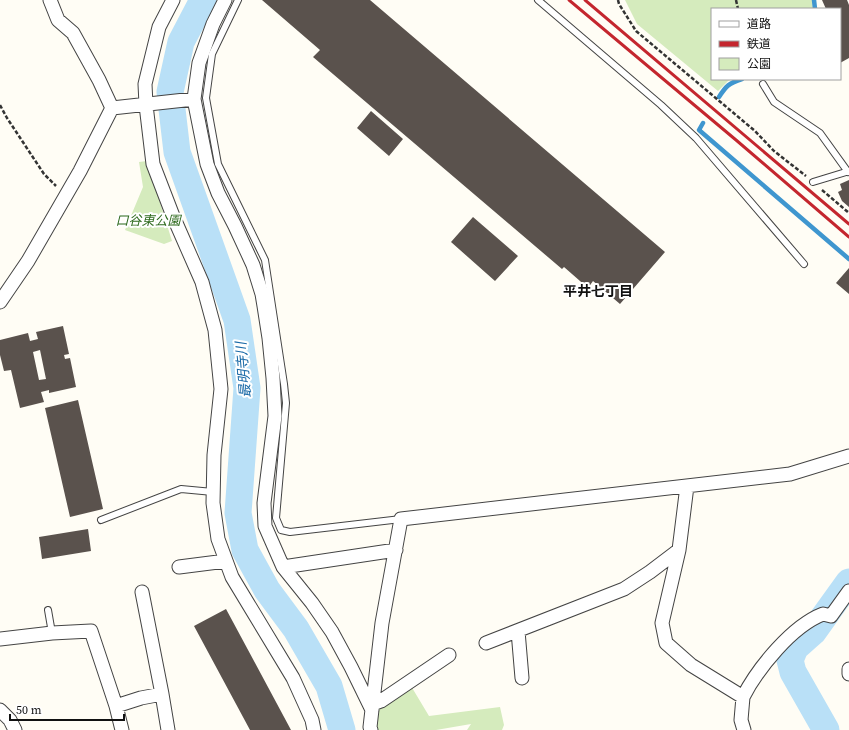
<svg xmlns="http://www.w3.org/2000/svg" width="849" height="730" viewBox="0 0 849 730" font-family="'Source Serif 4','Noto Sans JP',serif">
	<rect width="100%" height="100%" fill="#fffdf5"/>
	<!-- green -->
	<path fill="#d5ebbd" d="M625,0H812L813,9H712V79H732L728,81L718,91L637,24Z
		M147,161L172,241L164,244L125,230L143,187L139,162Z
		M411,686L429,716L500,707L504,725L502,730H467L471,724L436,730H376L374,724L379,707Z"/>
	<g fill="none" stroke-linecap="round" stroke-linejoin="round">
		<!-- stream -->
		<path stroke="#3f96cf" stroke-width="4.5" d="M814,0L815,9
			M719,97C726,86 729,83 742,79
			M703,123L699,130L849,259"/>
		<!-- river -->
		<path stroke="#b9e0f7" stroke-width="27" d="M203,0L181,42L170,92L177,152L237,320L247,388L238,513L245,550L267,590L296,629L329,686L342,730
			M826,730L793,672L790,660L795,648L813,632L849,582"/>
	</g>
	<!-- building -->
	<path fill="#5a524d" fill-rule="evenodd" d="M262,0H370L665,252L620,304L593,281L588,288L564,267L562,269L313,57L320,50Z
		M822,0H847L849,5V58L840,63V9H826Z
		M371,111L403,139L389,156L357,128Z
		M849,180V207L842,201L838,192L842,190L840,184Z
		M473,217L518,256L495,281L451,242Z
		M849,268V294L836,283Z
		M63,326L69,354L64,355L65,359L70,358L76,387L49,393V390L41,392L44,402L20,408L11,370L4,371L0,355V340L28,333L30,341L38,339L36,332ZM40,350L46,379L39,380L33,352Z
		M78,400L103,509L70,517L45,408Z
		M88,529L91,551L42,559L39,537Z
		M226,609L291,730H250L194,626Z"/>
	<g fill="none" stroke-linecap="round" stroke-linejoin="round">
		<defs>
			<path id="lane" d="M238,0L212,54L206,98L218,164L265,260L284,384L286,403L276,518L281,530L290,532L401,519
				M538,0L661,105L696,138L804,264
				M763,84L774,102L820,133L848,172
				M813,182L849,171
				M101,520L181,489L213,492
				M48,610L52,633"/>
			<path id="street" d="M50,0L58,20L73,33L99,80L112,108
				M173,0L159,27L145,84L146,105L153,164L173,216L202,282L215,330L221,389L214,455L213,503L218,539L232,577L293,678L312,720L314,730
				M225,0L213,24L199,63L194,99L207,164L218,193L235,226L253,265L262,294L264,306L269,338L273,378L275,416L264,503L265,526L283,567L312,603L332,632L351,667L372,710
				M0,302L28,261L80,171L112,108L194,99
				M687,486L679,550L662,623L666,643L691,665L743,697L741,720L744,730
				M179,567L226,561
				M283,567L396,550
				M142,592L162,694L168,730
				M518,631L522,678
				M0,639L52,633L91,631L116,706L122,730
				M486,643L624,589L650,572L679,550
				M849,669V674
				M743,697C758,668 792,626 823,614L831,616L849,591
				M373,704L381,701L449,655
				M116,706L141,698L162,694
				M0,710L10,720L15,730
				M371,730L370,727L382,623L401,519L790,474L849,456"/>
		</defs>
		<!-- lane casing -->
		<use href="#lane" stroke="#444" stroke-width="8"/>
		<!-- street casing -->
		<use href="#street" stroke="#444" stroke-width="15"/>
		<!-- path -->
		<path stroke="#333" stroke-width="2.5" stroke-dasharray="4 2" stroke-linecap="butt" d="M618,0L619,4L636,31L755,131L774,151L806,176
			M736,0L738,9
			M0,105L7,118L44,174L56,186
			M822,190L849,213"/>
		<!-- lane -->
		<use href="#lane" stroke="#fff" stroke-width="6"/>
		<!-- street -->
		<use href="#street" stroke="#fff" stroke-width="13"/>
		<!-- rail -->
		<path stroke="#c4262e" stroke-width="3" d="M569,0L736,140L849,237
			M585,0L849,224"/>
	</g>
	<g text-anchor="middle" stroke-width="4" stroke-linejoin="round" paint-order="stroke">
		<!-- park labels -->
		<g font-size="13" font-style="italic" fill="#2f6b1f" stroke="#fff">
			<text x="148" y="225">口谷東公園</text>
		</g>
		<!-- neighbourhood labels -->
		<g font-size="14" font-weight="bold" fill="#111" stroke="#fff">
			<text x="598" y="296">平井七丁目</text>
		</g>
		<!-- water labels -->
		<g font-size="14" font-style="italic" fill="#1768a6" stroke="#fff">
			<text transform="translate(243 370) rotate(-95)" y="5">最明寺川</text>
		</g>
	</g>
	<!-- legend -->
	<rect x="711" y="8" width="130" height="72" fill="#ffffff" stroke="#a0a0a0"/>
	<rect x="719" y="21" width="20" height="6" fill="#ffffff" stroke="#a0a0a0"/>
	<text x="747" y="28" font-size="12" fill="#111111">道路</text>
	<rect x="719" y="41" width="20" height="6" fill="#c4262e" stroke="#a0a0a0"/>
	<text x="747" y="48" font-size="12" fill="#111111">鉄道</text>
	<rect x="719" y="58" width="20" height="12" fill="#d5ebbd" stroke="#a0a0a0"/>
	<text x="747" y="68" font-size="12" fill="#111111">公園</text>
	<!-- scale -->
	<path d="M10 714v6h114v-6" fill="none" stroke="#111111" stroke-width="2"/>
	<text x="16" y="714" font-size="12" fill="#111111" stroke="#ffffff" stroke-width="3" paint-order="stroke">50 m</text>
</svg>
